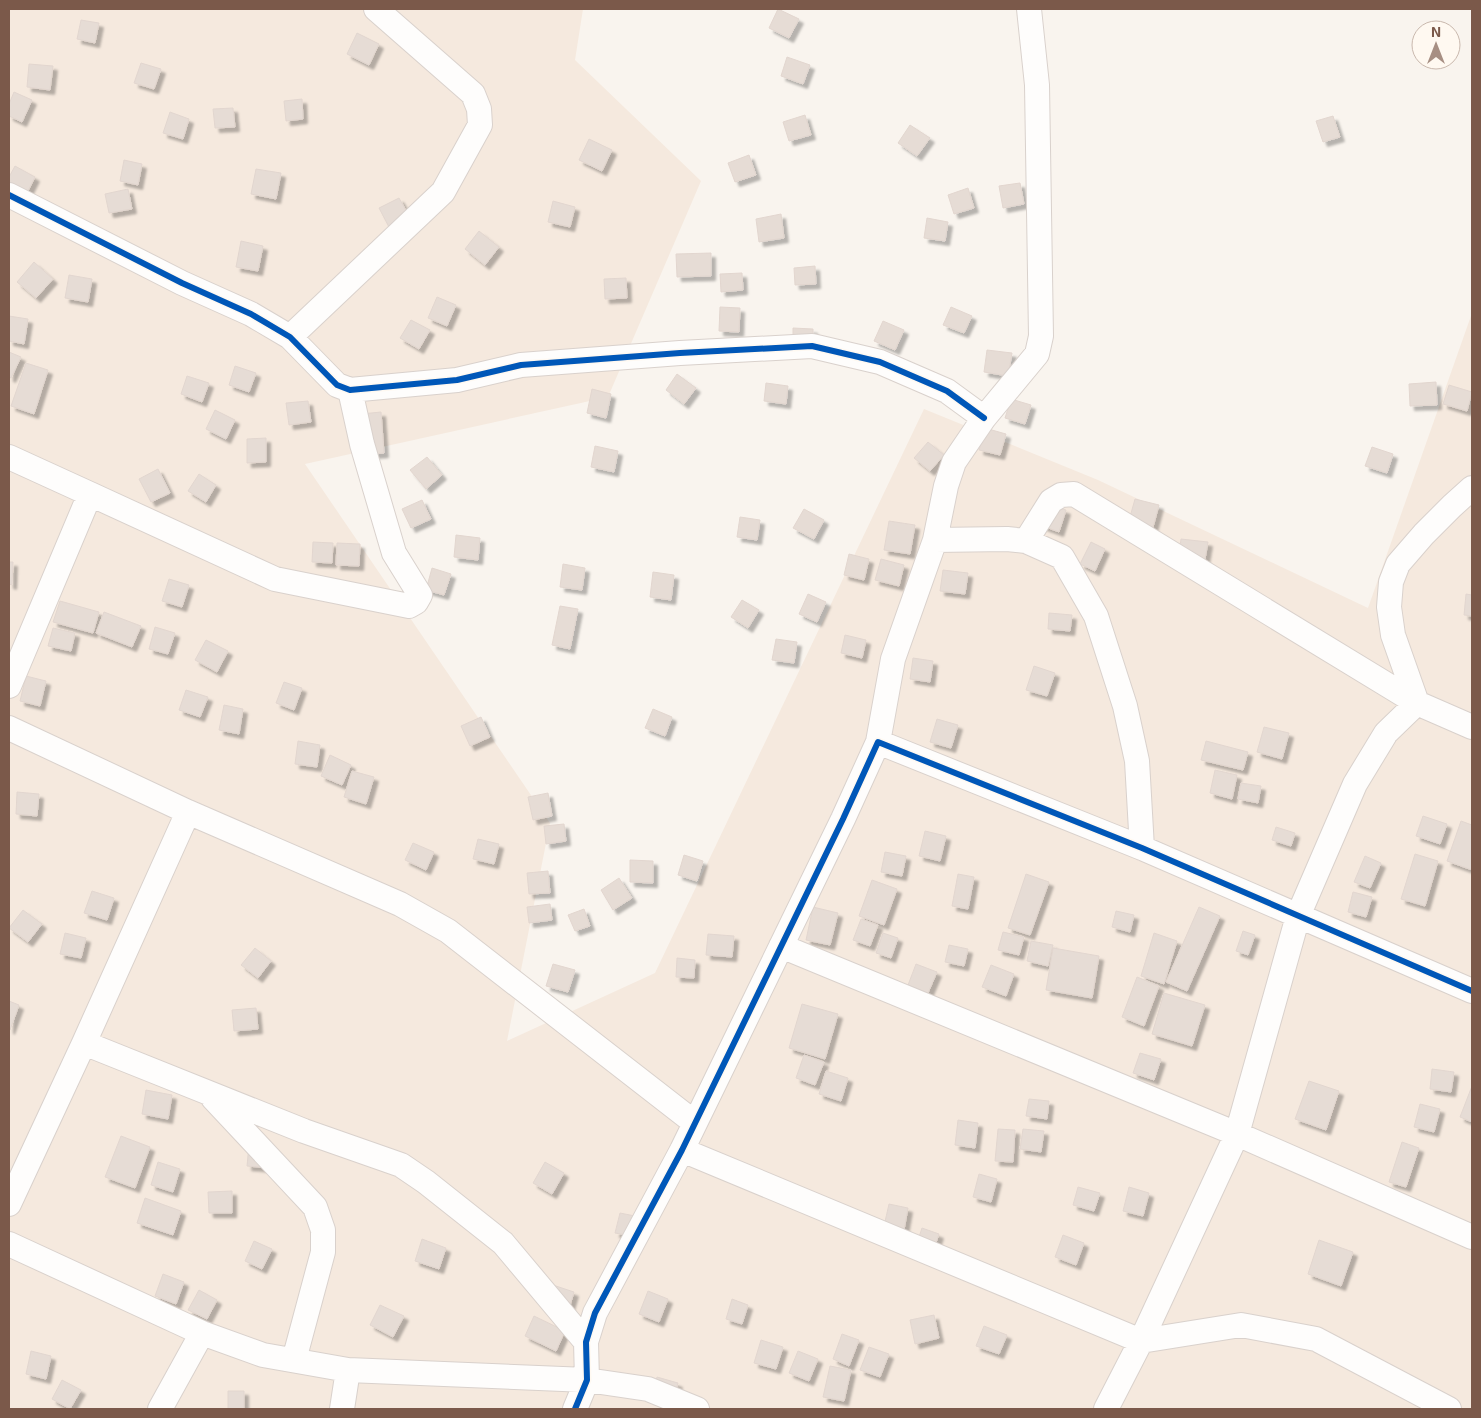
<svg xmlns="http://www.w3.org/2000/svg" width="1481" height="1418" viewBox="0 0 1481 1418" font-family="'Exo 2',sans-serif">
	<defs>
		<filter id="shadow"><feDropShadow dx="4.5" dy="4.5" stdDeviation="1" flood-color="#0004"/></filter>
	</defs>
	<rect width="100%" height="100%" fill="#f9f4ee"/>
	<!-- residential -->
	<path fill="#f5e9de" d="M9,9H583L575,60L701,181L608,397L305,464L550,823L507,1041L655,973L924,409L1098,480L1368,608L1472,313V1409H9Z"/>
	<!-- building -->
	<path fill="#e6dcd5" stroke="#e2d6cf" filter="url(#shadow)" d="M778,9L799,19L789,38L769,28Z
		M81,20L99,23L95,43L77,39Z
		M357,33L379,44L369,65L347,54Z
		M787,57L810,65L803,84L781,76Z
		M141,63L161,69L154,89L134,83Z
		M29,64L53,66L50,90L27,87Z
		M14,92L32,100L22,122L9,116V104Z
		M302,99L303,119L286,121L284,101Z
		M233,108L235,127L215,128L213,109Z
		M170,112L189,119L183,139L163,133Z
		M805,115L811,135L789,141L783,122Z
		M1333,116L1340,137L1323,142L1316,121Z
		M910,125L930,138L917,156L898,143Z
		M589,139L612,150L602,171L579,160Z
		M749,155L756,175L735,182L728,163Z
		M124,160L142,164L138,185L120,181Z
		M15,166L35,177L26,195L9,186V177Z
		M256,169L281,173L276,199L251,194Z
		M1020,183L1024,204L1003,208L999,186Z
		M968,188L974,208L954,214L948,195Z
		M128,189L132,209L109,213L105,194Z
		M399,198L411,219L390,229L379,208Z
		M553,201L575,207L570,227L548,222Z
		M781,214L784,238L759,242L756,219Z
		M927,218L948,222L945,241L924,238Z
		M479,231L499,247L485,265L465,249Z
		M241,241L263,246L258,271L236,267Z
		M711,253V276L677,277L676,254Z
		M34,262L53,279L36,298L17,282Z
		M815,266L816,284L795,285L794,268Z
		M742,273L743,290L721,292L720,274Z
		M69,275L92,279L88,302L65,298Z
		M626,278L627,298L605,299L604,279Z
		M437,297L456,305L447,326L428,318Z
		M720,307L740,308L739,332L719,331Z
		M951,307L972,316L964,333L943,325Z
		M9,316L28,319L24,344L9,341Z
		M411,320L430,330L419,349L400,338Z
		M883,321L904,330L895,350L874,341Z
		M793,328L813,329V348L793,347Z
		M987,350L1012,353L1008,376L984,372Z
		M9,352L21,357L11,378L9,377Z
		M26,363L48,370L34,414L11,406Z
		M235,366L256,373L249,392L229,385Z
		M677,374L696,388L684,404L666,390Z
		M187,376L209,383L202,402L181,394Z
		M1436,382L1437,405L1410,406L1409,384Z
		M766,383L788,386L786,404L764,401Z
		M1449,385L1472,392L1467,411L1443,404Z
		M592,389L611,394L606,418L587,413Z
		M1011,399L1031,405L1025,424L1005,418Z
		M308,401L311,422L289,425L286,403Z
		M215,410L235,420L226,439L206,429Z
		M381,412L384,453L364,455L361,414Z
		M985,428L1006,434L1000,455L979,450Z
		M266,438V462L247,463V439Z
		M928,442L944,455L930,471L914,458Z
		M595,446L618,451L614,472L591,467Z
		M1372,447L1393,454L1387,473L1365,466Z
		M427,457L442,475L426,489L410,470Z
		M158,469L170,493L151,502L139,479Z
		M199,474L216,485L206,502L188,491Z
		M1135,499L1159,505L1152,531L1128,524Z
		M422,500L431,519L411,528L402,509Z
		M1047,504L1066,510L1059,532L1040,525Z
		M804,509L824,520L814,539L793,528Z
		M740,517L760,520L757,540L737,537Z
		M889,521L915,525L910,554L884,550Z
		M456,535L480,538L478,560L454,557Z
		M1181,539L1208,542L1204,565L1178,561Z
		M313,542L333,543L332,563L312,562Z
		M1091,542L1105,549L1095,571L1080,564Z
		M337,543L360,544L359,566L336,565Z
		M849,554L869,559L864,580L844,575Z
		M881,559L904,565L899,586L875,580Z
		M9,562H13L12,585L9,584Z
		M563,564L585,568L582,590L560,587Z
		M432,568L451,574L444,595L426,590Z
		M943,570L968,573L965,594L940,591Z
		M653,572L674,575L671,600L650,597Z
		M169,579L189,585L182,607L162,601Z
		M808,594L826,602L817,622L799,614Z
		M1466,594L1472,595V616L1464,615Z
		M742,600L759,610L748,628L731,617Z
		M60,601L99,612L93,633L53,622Z
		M560,606L578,609L570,649L552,645Z
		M104,612L141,626L132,647L96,633Z
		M1049,613L1072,615L1070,631L1048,629Z
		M155,627L175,633L168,654L149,649Z
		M53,628L75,633L71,651L48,646Z
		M845,635L866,640L862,658L841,653Z
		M776,639L797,642L794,663L772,660Z
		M206,640L228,651L217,672L195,660Z
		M913,658L933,661L930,682L910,679Z
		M1034,666L1055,673L1047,696L1026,690Z
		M26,676L46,681L40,706L20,701Z
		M284,682L302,688L294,710L276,703Z
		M186,690L208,697L200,717L179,710Z
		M224,705L243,709L239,734L219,730Z
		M653,709L672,717L665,736L645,728Z
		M481,717L490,737L470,746L461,726Z
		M937,719L958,725L951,748L930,742Z
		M1264,727L1289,733L1282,759L1257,752Z
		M298,741L320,745L317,767L295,764Z
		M1206,741L1248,752L1243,770L1201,760Z
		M330,755L351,765L342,785L321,776Z
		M1215,770L1237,775L1232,799L1210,793Z
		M352,771L374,777L366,804L344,797Z
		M1241,783L1261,786L1258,803L1238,799Z
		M17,792L39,794L37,816L16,814Z
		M548,793L552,816L533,820L528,797Z
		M1423,816L1447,824L1440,844L1416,836Z
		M1461,821L1472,825V870L1447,861Z
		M564,824L566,841L546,844L544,826Z
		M1276,827L1295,833L1291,846L1272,840Z
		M925,831L946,836L940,861L919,856Z
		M478,839L499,844L494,864L473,859Z
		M413,843L434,852L426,870L405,860Z
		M885,852L906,856L902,876L881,872Z
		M1415,854L1438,861L1425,906L1401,899Z
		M684,855L703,861L697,881L678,875Z
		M1365,856L1381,863L1370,888L1354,882Z
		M630,860L653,861V883L630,882Z
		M548,871L550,893L529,894L527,873Z
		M958,874L974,877L968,909L952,906Z
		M1026,874L1049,882L1030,935L1008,928Z
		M619,878L632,898L613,910L601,890Z
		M872,880L897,889L884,925L859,916Z
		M92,891L114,898L107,920L84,913Z
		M1353,892L1372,897L1366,917L1348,912Z
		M550,904L552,920L529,923L527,907Z
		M813,907L838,913L830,945L806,940Z
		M1199,907L1220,916L1187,991L1166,982Z
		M584,909L590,926L575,931L568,915Z
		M23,910L42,924L28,942L9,928Z
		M1116,911L1134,915L1130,932L1112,927Z
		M861,919L878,925L870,946L853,940Z
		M1243,931L1255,935L1248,955L1236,951Z
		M1003,932L1024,937L1019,955L998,950Z
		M65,933L86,938L81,958L60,954Z
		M883,933L898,938L891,958L876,953Z
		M1154,933L1177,941L1164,984L1141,976Z
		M708,934L734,936L732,957L706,955Z
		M1031,941L1053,945L1048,966L1027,961Z
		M949,945L968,949L964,966L945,962Z
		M255,948L271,961L258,978L241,965Z
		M1053,948L1099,956L1092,998L1046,990Z
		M677,958L695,960L694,978L676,977Z
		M553,964L575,970L568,992L546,986Z
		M916,964L937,972L928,993L908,985Z
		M991,965L1014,974L1006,996L982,987Z
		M1137,977L1159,986L1144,1026L1122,1017Z
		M1164,993L1205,1005L1192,1046L1152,1034Z
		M9,1001L19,1005L10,1030L9,1029Z
		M802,1004L838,1014L825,1059L789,1048Z
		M256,1008L258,1029L234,1031L232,1010Z
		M1140,1053L1161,1059L1154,1080L1133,1073Z
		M804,1055L824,1062L815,1085L796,1078Z
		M1432,1069L1454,1072L1451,1092L1430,1089Z
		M826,1071L848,1078L841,1101L819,1094Z
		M1309,1081L1339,1091L1326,1130L1295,1119Z
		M1472,1086V1122L1460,1117Z
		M146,1090L172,1095L168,1119L142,1114Z
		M1029,1099L1049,1101L1047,1119L1026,1116Z
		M1420,1104L1440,1109L1434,1132L1414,1127Z
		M958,1120L978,1123L975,1148L955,1145Z
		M998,1129L1015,1130L1013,1162L995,1161Z
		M1023,1129L1044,1131L1041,1152L1020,1149Z
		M121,1136L150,1147L135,1188L105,1177Z
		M1402,1142L1419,1148L1406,1187L1389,1182Z
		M249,1145L270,1168L247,1166Z
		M158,1162L180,1169L173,1192L151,1185Z
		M545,1162L564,1173L552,1194L533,1183Z
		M979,1174L997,1179L991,1202L973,1197Z
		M1078,1187L1100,1193L1094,1211L1073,1205Z
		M1129,1187L1149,1193L1143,1216L1123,1211Z
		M232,1191V1213H209L208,1192Z
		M145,1198L181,1211L173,1235L137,1223Z
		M889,1204L908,1208L904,1230L884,1226Z
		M620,1213L640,1217L636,1237L615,1233Z
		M922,1228L939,1234L931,1258L914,1252Z
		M1063,1235L1084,1243L1076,1265L1055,1257Z
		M422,1239L446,1248L439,1269L415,1261Z
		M1319,1240L1353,1252L1341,1286L1308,1274Z
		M254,1241L272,1249L262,1269L245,1261Z
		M163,1274L184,1282L176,1304L155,1296Z
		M553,1285L574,1292L569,1309Z
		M199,1290L217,1300L207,1319L188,1310Z
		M648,1291L668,1299L659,1322L639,1314Z
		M732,1299L748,1305L742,1324L726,1319Z
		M380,1305L404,1316L393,1337L370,1325Z
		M934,1315L939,1338L915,1344L910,1320Z
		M534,1316L565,1331L556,1351L525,1336Z
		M984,1326L1007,1335L999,1354L976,1346Z
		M842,1334L859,1340L849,1366L833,1359Z
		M761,1340L783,1347L776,1369L754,1363Z
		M869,1347L889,1354L880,1377L860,1370Z
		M31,1351L51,1356L46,1379L26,1374Z
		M798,1351L818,1359L809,1381L789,1373Z
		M830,1366L851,1370L844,1401L823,1397Z
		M657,1377L678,1383L672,1403L651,1396Z
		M62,1380L81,1390L70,1409L52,1399Z
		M228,1391H244V1409H228Z"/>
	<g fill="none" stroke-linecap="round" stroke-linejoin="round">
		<defs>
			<path id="street" d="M9,195L182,283L251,314L290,337L337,385L350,390L457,380L521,365L680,353L812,346L880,362L947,391L984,418
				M290,337L443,192L480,125L479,109L473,94L376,9
				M9,457L90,494L9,686
				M90,494L275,579L409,606L416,602L420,595L394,553L362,444L350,390
				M935,540L1007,539L1026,541L1062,557L1096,616L1125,706L1137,761L1142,848
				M1026,541L1051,501L1061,495L1074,494L1417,703L1472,727
				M9,728L188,812L400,904L448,931L695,1123
				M878,742L893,659L935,540L946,486L954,462L984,418L1037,354L1041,336L1037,85L1029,9
				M781,946L1237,1134L1472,1237
				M84,1043L304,1131L401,1165L426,1182L503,1243L586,1342
				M213,1098L315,1207L323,1230V1252L294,1360
				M682,1150L1141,1341L1241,1325L1316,1339L1449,1409
				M9,1204L84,1043L188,812
				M9,1244L202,1333L263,1355L348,1370L587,1380L648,1389L697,1409
				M160,1409L202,1333
				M342,1409L348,1370
				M575,1409L587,1380L586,1342L595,1313L682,1150L843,819L878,742L1142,848L1472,991
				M1106,1409L1141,1341L1237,1134L1298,916L1355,784L1386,733L1417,703L1393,635L1389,607L1391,582L1398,564L1424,534L1452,506L1472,488"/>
		</defs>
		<!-- street casing -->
		<use href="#street" stroke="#d9d1cc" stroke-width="26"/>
		<!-- street -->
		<use href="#street" stroke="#fefdfc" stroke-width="24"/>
		<defs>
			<path id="cycleway" d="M9,195L182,283L251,314L290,337L337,385L350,390L457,380L521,365L680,353L812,346L880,362L947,391L984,418
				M575,1409L587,1380L586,1342L595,1313L682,1150L843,819L878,742L1142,848L1472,991"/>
		</defs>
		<!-- cycleway casing -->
		<use href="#cycleway" stroke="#fff9f1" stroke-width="9"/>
		<!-- cycleway -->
		<use href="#cycleway" stroke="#0057b8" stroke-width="6"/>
	</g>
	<!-- border -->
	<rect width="1481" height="1418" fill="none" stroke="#7b594a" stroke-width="20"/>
	<!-- north arrow -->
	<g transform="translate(1436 45)"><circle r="24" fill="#fff9f1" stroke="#cab9ae"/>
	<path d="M0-4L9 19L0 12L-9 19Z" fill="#a78f83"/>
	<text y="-8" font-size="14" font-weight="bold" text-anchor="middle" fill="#7b594a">N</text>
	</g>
</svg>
